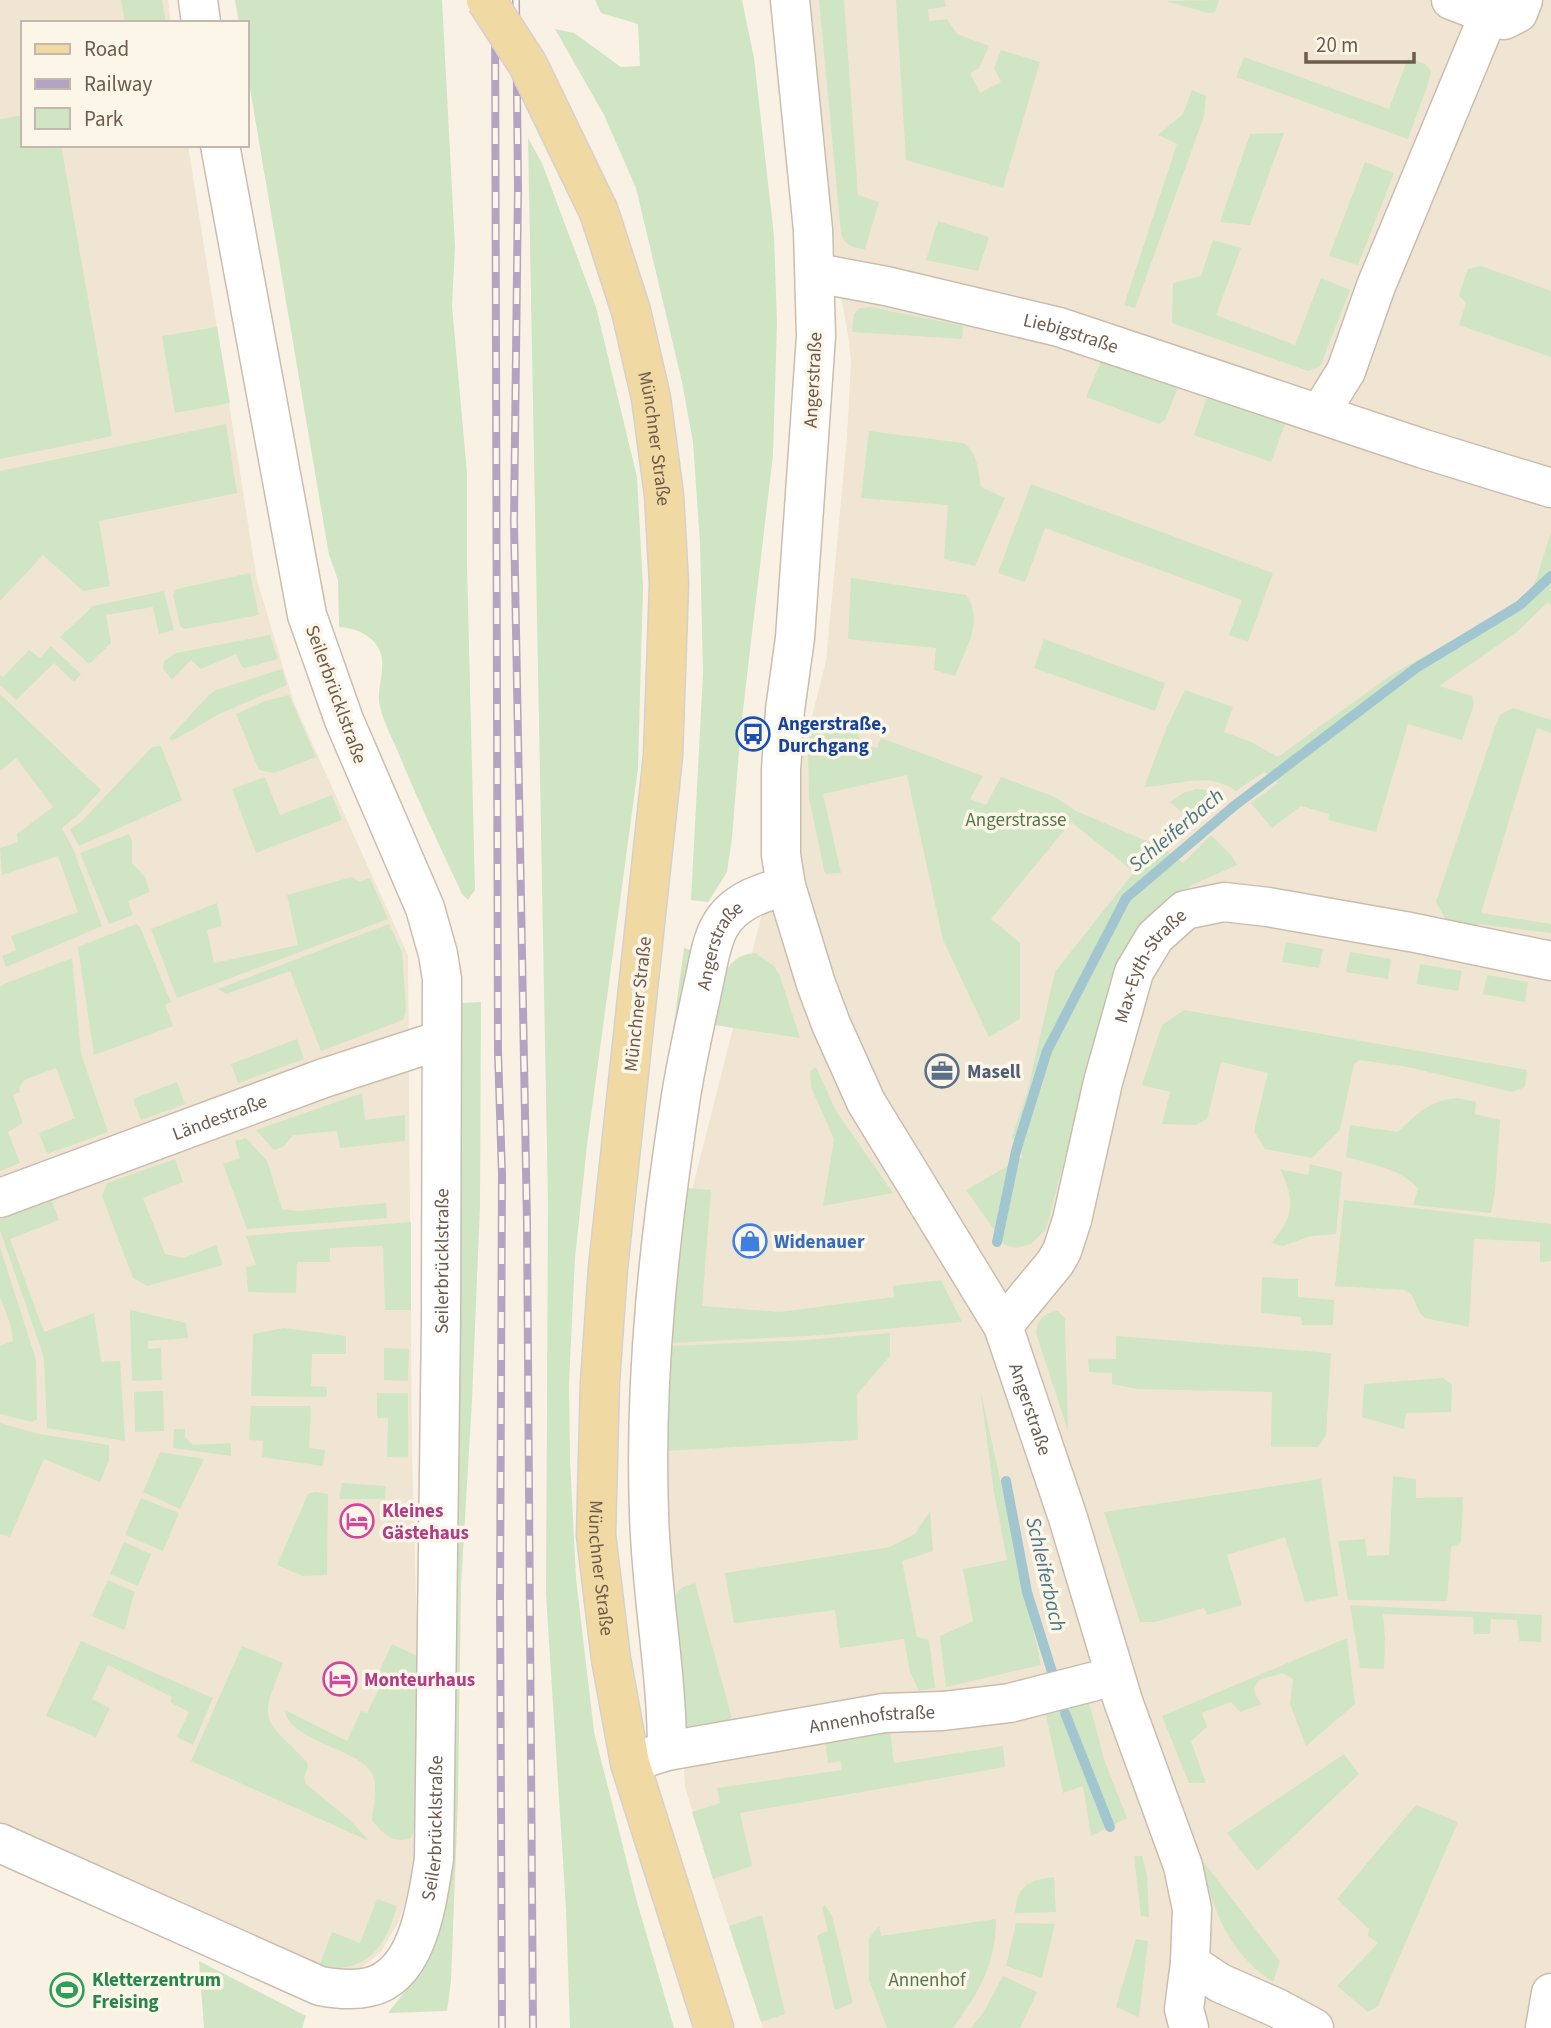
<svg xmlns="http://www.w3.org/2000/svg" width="1551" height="2028" viewBox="0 0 1551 2028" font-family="'Source Sans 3',sans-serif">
	<rect width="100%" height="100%" fill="#f9f2e4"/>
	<!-- residential -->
	<path fill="#f0e5d3" d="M0,0H168L171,23H23V145H188L257,580L294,703L408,955L412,1452L418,1666V1841L410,1888L398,1923L381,1952L361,1968L337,1972L158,1900L0,1823Z
		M790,0H1551V2028H763L713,1879L685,1787L663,1421L683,1225L826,661L847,436L851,362L848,335L792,26Z"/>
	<!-- green -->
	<path fill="#cfe5c4" d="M121,0H162L166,23H125Z
		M235,0H442L455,247L452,306L467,473V563L475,890L468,900L462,894C441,849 419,803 400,757C394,741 384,724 380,707C375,688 388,669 379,649C371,634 355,628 339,627L338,580L329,555L247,71V23H239Z
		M595,0H742L754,58L774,236L777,323L773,455L741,727L732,838L727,872L708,902L691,900L703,674L700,543L693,442L682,382L636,188L604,115L555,29L574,33L621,67L640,66L638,24L601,13Z
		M819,0H844L858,195L879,202L865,249C852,247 846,247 841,233Z
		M896,0H945L946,7L928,9L929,21L947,19L957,34L989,46L979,68L970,73L980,93L1001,82L994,68L1001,50L1040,62L1003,188L906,160Z
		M1219,0L1215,12L1208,13L1166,1Z
		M1244,57L1389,109L1408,58L1425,64L1431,71L1428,84L1408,139L1236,77Z
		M1192,90L1206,96L1204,116L1135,308L1124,305L1177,144L1158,135L1183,114Z
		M23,115V145H61L112,436L0,459V119Z
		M1284,133L1250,225L1220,222L1250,134Z
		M528,138L542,163L596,307L637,477L643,587L638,768L587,1145L575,1258L569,1384L570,1460L576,1578L594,1732L637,1902L674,2028H570L566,1909L546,1594L548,1203Z
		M1365,162L1394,173L1358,265L1329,256Z
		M938,221L989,237L978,271L926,260Z
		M1213,240L1241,248L1216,315L1295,345L1321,278L1350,290L1320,367L1308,371L1172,323L1173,283L1201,276Z
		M1481,266L1551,291V357L1459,325L1466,303L1459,295L1468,269Z
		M871,307L963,326L962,339L852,332L854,314L860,308Z
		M217,327L230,403L175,413L162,336Z
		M1101,361L1178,387L1165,420L1159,424L1086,397Z
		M1207,397L1285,424L1271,462L1194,435Z
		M226,424L237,493L99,521L110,586L83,591L43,555L0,601V471Z
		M869,431L963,443C978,451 978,472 981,487L1005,498L975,566L944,559L948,505L861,498Z
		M1031,484L1273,573L1248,642L1229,635L1242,600L1045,528L1025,582L998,573Z
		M1551,532V605L1548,602L1517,632L1439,686L1472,696L1474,704L1462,740L1408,724L1376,832L1328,820L1329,814L1301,806L1272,828L1251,803L1278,783L1264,772L1236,791C1207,770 1176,786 1144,787L1167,727L1185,690L1233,707L1224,732L1251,742L1278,757L1391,675L1506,610L1529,594L1537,577Z
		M250,573L259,615L184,629L180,626L173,594L177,589Z
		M851,578L966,595C985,621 965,649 955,676L934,670L936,648L848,639Z
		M164,591L174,630L159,634L153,607L106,615L111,643L89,664L60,637L93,606Z
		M270,635L278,659L245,668L242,667L236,654L201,669L191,660L172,680L163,669L164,661L176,653Z
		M1044,639L1165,683L1155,711L1034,668Z
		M51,646L81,674L74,682L54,663L16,700L0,685V675L3,677L29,650L40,658Z
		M282,669L287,685L221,713L172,741L169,738L208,696L216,690Z
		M0,694L101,790L78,815L62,828L74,851L102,926L6,967L2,956L16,950L11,936L78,912L58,856L2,875L0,848L18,842L17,834L53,807L16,758L0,771Z
		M289,695L316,757L274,773L259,770L236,714L265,701Z
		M1513,708L1551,720V733L1537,728L1481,913L1551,924V933L1479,924L1469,931L1448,923L1436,902L1495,727L1500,715Z
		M812,724L858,729L859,742L877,748L881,738L983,776L970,799L986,805L1001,777L1055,797L1076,811L1163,848L1183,863L1211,835L1232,856L1237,865L1192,885L1154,913L1102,1019L1046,1229L1031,1244L1016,1248L1005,1245L966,1190L1023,1157L1012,1137L1027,1093L1055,972L1134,872L1071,822L991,919L1020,943V1019L989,1037L943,940L907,775L823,794L841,873L825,874L809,798L808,750Z
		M161,746L182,800L79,846L70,829L81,822L152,747Z
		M265,777L280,815L332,795L342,820L256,853L232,789Z
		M1196,789L1210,790L1225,801L1196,824L1170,802L1183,793Z
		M129,834L132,841V863L145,877L150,892L128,901L133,915L109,924L80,853Z
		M352,877L360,882L370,878L388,919L177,998L151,929L217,903L222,926L207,930L214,963L298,945L287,895Z
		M136,924L140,927L171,1002L165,1005L173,1026L94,1055L78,947Z
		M389,924L402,952L406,1011L403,1020L321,1051L290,971L226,994L218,989Z
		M1286,942L1323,949L1319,968L1282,962Z
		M684,948L694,951L670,1053Z
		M1350,952L1391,959L1388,979L1346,972Z
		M755,953L774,966L780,976L800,1038L714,1025C719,997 718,955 755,953Z
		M72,958L81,1054L108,1132L47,1154L39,1133L75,1118L56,1068L24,1080L19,1088L20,1092L13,1095L23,1123L8,1132L20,1163L0,1171V987L4,984Z
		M1420,964L1462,971L1458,991L1417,984Z
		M1487,975L1528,982L1525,1002L1483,994Z
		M481,1002L480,1206L472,1400L461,1586L458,1799L451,1981L447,2011L388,2013L421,1971L435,1937L454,1675L458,1550L462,1003Z
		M1184,1010L1527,1070L1525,1087L1512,1092L1408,1067L1360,1060L1354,1064L1340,1130L1312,1158L1265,1149L1254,1131L1268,1073L1221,1062L1207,1119L1195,1125L1162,1124L1170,1092L1142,1085L1162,1025Z
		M297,1039L304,1059L238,1083L231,1064Z
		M816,1067L836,1111L893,1193L823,1206L834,1139L811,1087L810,1071Z
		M177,1082L185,1104L141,1120L133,1099Z
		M362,1093L365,1120L405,1115V1141L340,1148L337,1131L293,1135L283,1147L274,1150L256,1130Z
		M1457,1098L1476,1102L1475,1114L1500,1120L1495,1191L1491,1213L1413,1205L1418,1189C1403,1169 1370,1164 1346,1157L1350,1125L1398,1132C1418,1113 1428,1101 1457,1098Z
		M246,1138L267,1161L282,1209L298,1211L386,1203L387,1218L247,1229L223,1164L240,1158L235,1141Z
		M175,1159L183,1182L143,1198L165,1254L184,1258L216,1245L223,1265L147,1286L133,1278L102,1196L107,1183Z
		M1310,1164L1342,1172L1336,1234L1311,1236L1283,1246L1271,1243C1294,1217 1296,1202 1280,1169L1308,1175Z
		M686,1188L711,1190L702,1306L780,1312L894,1297L893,1286L941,1280L962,1322L809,1336L668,1343Z
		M1344,1200L1551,1224V1261L1540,1262V1242L1474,1239L1469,1327L1425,1318L1420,1313L1411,1294L1404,1290L1335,1286Z
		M52,1201L59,1220L10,1239L44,1332L94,1313L101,1362L120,1361L125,1441L47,1428L44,1358L0,1230V1220Z
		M411,1222V1310H385L383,1246L330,1248V1262H297L296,1293L248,1292L246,1267L256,1265L246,1236Z
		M0,1247L36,1360L37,1419L32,1422L0,1414V1346L13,1341L11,1326L0,1297Z
		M1262,1277L1298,1279V1297L1334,1300L1333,1325H1302L1301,1317L1261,1313Z
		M130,1310L186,1323L188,1338L148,1341V1349L161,1348L162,1380L132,1381Z
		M1058,1311L1065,1319L1068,1431L1036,1333C1037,1319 1045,1312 1058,1311Z
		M284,1328L346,1336V1354H312L311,1386L327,1387V1397L251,1396L253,1334Z
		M890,1333V1356L857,1394L858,1440L666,1451L670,1346L806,1340Z
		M1116,1336L1331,1353L1326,1435L1318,1447H1271L1272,1392L1137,1389L1112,1384V1373L1089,1372L1088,1359H1116Z
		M384,1348L409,1349L408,1381L384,1380Z
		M1443,1378L1452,1385L1451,1412L1406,1413L1404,1429L1362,1417L1364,1384Z
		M980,1388L1041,1665L946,1687L940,1636L973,1621L963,1569L1007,1560L994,1492Z
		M163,1391L164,1431L135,1432L134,1392Z
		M377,1393H408V1457H387L388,1418H377Z
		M251,1406H311L309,1448L325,1450L323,1466L262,1457L263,1441L249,1440Z
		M0,1423L39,1434L109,1445V1460L100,1482L44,1459L10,1537L0,1534Z
		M174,1429H185V1437L193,1445L231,1443V1456L173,1448Z
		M160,1452L204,1459L180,1509L143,1492Z
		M1393,1476L1416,1479V1498L1463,1497L1461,1543L1451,1547L1447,1601L1348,1600L1338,1541L1365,1539L1367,1556L1389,1555Z
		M1321,1479L1338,1596L1305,1602L1285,1537L1227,1555L1242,1605L1207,1615L1204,1608L1155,1622H1140L1104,1512Z
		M342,1483L386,1486L385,1499H339Z
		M315,1492L328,1494L327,1575L303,1576L277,1565L308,1494Z
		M141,1498L179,1513L163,1551L125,1535Z
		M930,1511L933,1551L902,1561L917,1637L929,1640L935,1688L919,1691L910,1672L904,1639L840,1648L835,1610L734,1623L725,1573L890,1547L915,1534Z
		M124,1542L151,1554L138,1586L110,1574Z
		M108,1580L135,1592C129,1606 130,1617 124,1630L92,1616Z
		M695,1583L732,1719L684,1727L674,1607C677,1589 678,1588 695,1583Z
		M1350,1605L1542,1615L1541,1642L1519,1641L1517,1620L1491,1619L1490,1634H1474L1473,1617L1383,1614L1385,1639L1384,1669L1360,1668Z
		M1347,1638L1355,1704L1306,1746L1290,1704L1293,1679L1282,1673L1259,1680L1254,1688L1256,1696L1262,1704L1240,1712L1231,1702L1202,1713L1207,1727L1191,1741L1206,1783H1189L1162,1716Z
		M81,1641L213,1698L193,1745L177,1737L189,1712L170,1702L172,1697L108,1665L92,1699L110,1708L96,1737L46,1716Z
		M392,1644L417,1656L414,1830L411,1838C394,1845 382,1833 372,1820C373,1806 379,1785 371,1772C358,1749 287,1740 285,1710L347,1741L361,1711L367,1713L383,1681L376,1678Z
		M242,1646L283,1663C257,1726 264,1717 307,1762L308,1767L304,1777L306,1784L349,1819L369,1841L191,1761Z
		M1089,1703L1105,1762L1127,1818L1091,1836L1083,1786L1063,1793L1046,1715Z
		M890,1730L894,1763L1003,1746L1005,1767L740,1813L752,1866L713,1879L692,1812L720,1803L717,1788L842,1770L841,1761L828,1763L825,1740Z
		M1344,1754L1359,1774L1257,1871L1227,1833Z
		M1416,1805L1458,1822L1378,2006L1368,2012L1337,1986L1378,1943L1368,1936L1369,1929L1337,1899Z
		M1195,1851L1280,1961L1273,1982C1221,1947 1215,1905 1195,1851Z
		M1134,1856H1142L1147,1875L1149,1917L1141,1916Z
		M1054,1877L1056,1912L1015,1913C1017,1886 1028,1880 1054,1877Z
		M377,1899L397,1906C386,1948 365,1975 319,1966L332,1932L360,1943Z
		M825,1905L832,1916L853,2003L835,2010L817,1935L828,1931L822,1907Z
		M762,1915L785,2014L761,2022L729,1926Z
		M996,1919C996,1965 979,1992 953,2028H887L869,1980V1938L879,1926L881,1936Z
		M1016,1923L1055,1924L1042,1978L1006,1966Z
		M1136,1939L1148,1941L1139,2017L1116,2007Z
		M199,1961L306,2016L302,2028H204Z
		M1003,1976L1037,1992L1020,2028H971L983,2013Z"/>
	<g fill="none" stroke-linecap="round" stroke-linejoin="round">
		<!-- stream -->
		<path stroke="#a2c6d0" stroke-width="10" d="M997,1242L1016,1151L1047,1051L1126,898L1234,806L1416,668L1520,605L1551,576
			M1006,1481L1027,1592L1053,1675
			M1065,1713L1110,1827"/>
		<defs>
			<g id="minor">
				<path d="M198,0L201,23"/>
				<path id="s1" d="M790,0L813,230L816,336L795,638L785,710L781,770V855L786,886L816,984L831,1024L866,1102L1003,1326L1068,1518L1123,1701L1183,1866L1192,1909L1190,1963L1184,2009L1189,2028"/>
				<path d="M1451,0L1504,20L1518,13L1523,0"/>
				<path id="s2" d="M816,273L886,286L1059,327L1424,449L1551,488"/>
				<path d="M1320,413L1346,371L1376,286L1489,14"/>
				<path id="s3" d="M0,1198L324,1078L441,1040"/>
				<path id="s4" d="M1003,1326L1055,1263L1062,1251L1072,1220L1103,1082L1134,972L1155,937L1185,910L1224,902L1268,907L1410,932L1551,961"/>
				<path id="s5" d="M667,1751C667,1672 651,1593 649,1513C644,1373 660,1234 681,1096C687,1058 696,1020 704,982C708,965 711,941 720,926C734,901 761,893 786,886"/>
				<path id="s6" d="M642,1759L667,1751L884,1713L943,1711L1010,1703L1115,1676"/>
				<path id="s7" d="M0,1843L320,1986C336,1989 352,1991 369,1987C419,1976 427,1901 434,1859L441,1318L442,979L438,954L425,908L344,720L307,615L220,145"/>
				<path d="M1190,1963L1220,1983L1277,2008L1314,2028"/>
				<path d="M1545,2028L1551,1993"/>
			</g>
			<g id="major">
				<path id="s8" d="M599,212L631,311L651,398L664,495L669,584L663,756L608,1268L600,1382L596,1535L611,1659L630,1763L714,2028"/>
			</g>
		</defs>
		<!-- minor casing -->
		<use href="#minor" stroke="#cbbdae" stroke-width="41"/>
		<!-- major casing -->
		<use href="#major" stroke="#d6d1cd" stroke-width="41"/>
		<!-- minor -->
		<use href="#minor" stroke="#fff" stroke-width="38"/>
		<!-- major -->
		<use href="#major" stroke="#f0d9a3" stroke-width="38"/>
		<defs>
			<path id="rail" d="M495,0L498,1052L502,1174L500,1598L502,2028
				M516,0L518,188L514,522L527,1223L533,2028"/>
		</defs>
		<!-- rail casing -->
		<use href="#rail" stroke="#b5a4c1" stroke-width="8"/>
		<!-- rail -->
		<use href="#rail" stroke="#fcf6e9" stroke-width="5" stroke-dasharray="16" stroke-linecap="butt"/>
		<defs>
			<path id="major-bridge" d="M486,0L528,65L599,212"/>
		</defs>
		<!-- major-bridge casing -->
		<use href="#major-bridge" stroke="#d6d1cd" stroke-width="41" stroke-linecap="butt"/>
		<!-- major-bridge -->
		<use href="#major-bridge" stroke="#f0d9a3" stroke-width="38"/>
	</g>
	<!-- icons -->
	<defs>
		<symbol id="bus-ring" viewBox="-11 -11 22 22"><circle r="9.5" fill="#fcf6e9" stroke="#1a4fb4" stroke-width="1.5"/><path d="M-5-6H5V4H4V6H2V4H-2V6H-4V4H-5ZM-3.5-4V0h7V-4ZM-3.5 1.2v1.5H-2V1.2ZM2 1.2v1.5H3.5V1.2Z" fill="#1a4fb4"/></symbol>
		<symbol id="office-ring" viewBox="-11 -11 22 22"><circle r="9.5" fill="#fcf6e9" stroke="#5c6f8a" stroke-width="1.5"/><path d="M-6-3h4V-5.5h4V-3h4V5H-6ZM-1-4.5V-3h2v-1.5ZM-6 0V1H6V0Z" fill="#5c6f8a"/></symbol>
		<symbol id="shop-ring" viewBox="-11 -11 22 22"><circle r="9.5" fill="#fcf6e9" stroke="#3f7fe0" stroke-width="1.5"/><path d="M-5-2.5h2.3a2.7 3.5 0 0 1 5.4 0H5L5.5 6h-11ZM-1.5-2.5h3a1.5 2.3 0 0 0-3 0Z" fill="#3f7fe0"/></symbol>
		<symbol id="hotel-ring" viewBox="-11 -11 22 22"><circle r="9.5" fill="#fcf6e9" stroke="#d1479c" stroke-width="1.5"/><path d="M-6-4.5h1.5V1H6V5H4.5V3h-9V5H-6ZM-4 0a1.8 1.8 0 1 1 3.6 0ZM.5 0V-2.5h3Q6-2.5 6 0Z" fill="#d1479c"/></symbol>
		<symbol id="stadium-ring" viewBox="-11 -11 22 22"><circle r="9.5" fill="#fcf6e9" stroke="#2e9e5b" stroke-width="1.5"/><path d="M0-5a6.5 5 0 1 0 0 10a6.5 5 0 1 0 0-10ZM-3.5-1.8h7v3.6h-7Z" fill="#2e9e5b"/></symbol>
	</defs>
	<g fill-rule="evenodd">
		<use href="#bus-ring" x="734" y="715" width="38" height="38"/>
		<use href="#office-ring" x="923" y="1052" width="38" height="38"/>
		<use href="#shop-ring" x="731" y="1222" width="38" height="38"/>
		<use href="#hotel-ring" x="338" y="1502" width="38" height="38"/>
		<use href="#hotel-ring" x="321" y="1660" width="38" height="38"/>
		<use href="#stadium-ring" x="48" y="1971" width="38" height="38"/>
	</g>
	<g text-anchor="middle" stroke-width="7" stroke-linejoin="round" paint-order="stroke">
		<!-- street labels -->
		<g font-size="19" fill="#6e5b4d" stroke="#fcf6e9">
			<text dy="7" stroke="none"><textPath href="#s2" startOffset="262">Liebigstraße</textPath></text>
			<text transform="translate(812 380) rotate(-87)" y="7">Angerstraße</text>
			<text dy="7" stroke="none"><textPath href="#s8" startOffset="234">Münchner Straße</textPath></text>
			<text transform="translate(337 694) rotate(70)" y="7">Seilerbrücklstraße</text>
			<text dy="7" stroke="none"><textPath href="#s5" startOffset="814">Angerstraße</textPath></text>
			<text dy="7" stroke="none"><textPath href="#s4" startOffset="397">Max-Eyth-Straße</textPath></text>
			<text transform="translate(637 1004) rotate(-84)" y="7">Münchner Straße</text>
			<text dy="7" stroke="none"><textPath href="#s3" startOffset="234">Ländestraße</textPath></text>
			<text dy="7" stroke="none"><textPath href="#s7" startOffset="1150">Seilerbrücklstraße</textPath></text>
			<text dy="7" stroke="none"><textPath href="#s1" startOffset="1470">Angerstraße</textPath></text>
			<text dy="7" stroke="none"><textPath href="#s8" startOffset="1368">Münchner Straße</textPath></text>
			<text dy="7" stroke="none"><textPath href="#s6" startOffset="234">Annenhofstraße</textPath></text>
			<text dy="7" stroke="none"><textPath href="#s7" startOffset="583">Seilerbrücklstraße</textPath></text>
		</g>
		<!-- transit labels -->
		<g font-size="19" font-weight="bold" fill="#164399" stroke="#fcf6e9" text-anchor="start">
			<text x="778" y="730">Angerstraße,<tspan x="778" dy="22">Durchgang</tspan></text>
		</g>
		<!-- park labels -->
		<g font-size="19" fill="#547849" stroke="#fcf6e9">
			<text x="1016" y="826">Angerstrasse</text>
			<text x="927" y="1986">Annenhof</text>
		</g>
		<!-- service labels -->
		<g font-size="19" font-weight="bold" fill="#4e5e75" stroke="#fcf6e9" text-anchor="start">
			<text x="967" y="1078">Masell</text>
		</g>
		<!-- shop labels -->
		<g font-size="19" font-weight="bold" fill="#366cbe" stroke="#fcf6e9" text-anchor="start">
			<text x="774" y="1248">Widenauer</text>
		</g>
		<!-- hotel labels -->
		<g font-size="19" font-weight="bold" fill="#b23c85" stroke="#fcf6e9" text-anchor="start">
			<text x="382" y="1517">Kleines<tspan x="382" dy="22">Gästehaus</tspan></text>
			<text x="364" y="1686">Monteurhaus</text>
		</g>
		<!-- leisure labels -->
		<g font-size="19" font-weight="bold" fill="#27864d" stroke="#fcf6e9" text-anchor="start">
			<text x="92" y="1986">Kletterzentrum<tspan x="92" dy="22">Freising</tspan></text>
		</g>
		<!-- water labels -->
		<g font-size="21" font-style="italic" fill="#4c7885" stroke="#fcf6e9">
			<text transform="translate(1176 830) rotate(-40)" y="7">Schleiferbach</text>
			<text transform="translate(1046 1574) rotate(77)" y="7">Schleiferbach</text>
		</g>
	</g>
	<!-- legend -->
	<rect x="21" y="21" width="228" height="126" fill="#fcf6e9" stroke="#c3b8ab" stroke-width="2"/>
	<rect x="35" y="44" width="35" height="10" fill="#f0d9a3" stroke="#c3b8ab" stroke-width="2"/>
	<text x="84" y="56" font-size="21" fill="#6e5b4d">Road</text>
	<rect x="35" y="79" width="35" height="10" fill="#b5a4c1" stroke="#c3b8ab" stroke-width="2"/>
	<text x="84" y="91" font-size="21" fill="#6e5b4d">Railway</text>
	<rect x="35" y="108" width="35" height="21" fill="#cfe5c4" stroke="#c3b8ab" stroke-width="2"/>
	<text x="84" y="126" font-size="21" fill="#6e5b4d">Park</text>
	<!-- scale -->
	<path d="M1306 52v10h108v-10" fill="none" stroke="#6e5b4d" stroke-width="3.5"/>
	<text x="1316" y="52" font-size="21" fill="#6e5b4d" stroke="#fcf6e9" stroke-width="5" paint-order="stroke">20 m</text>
</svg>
